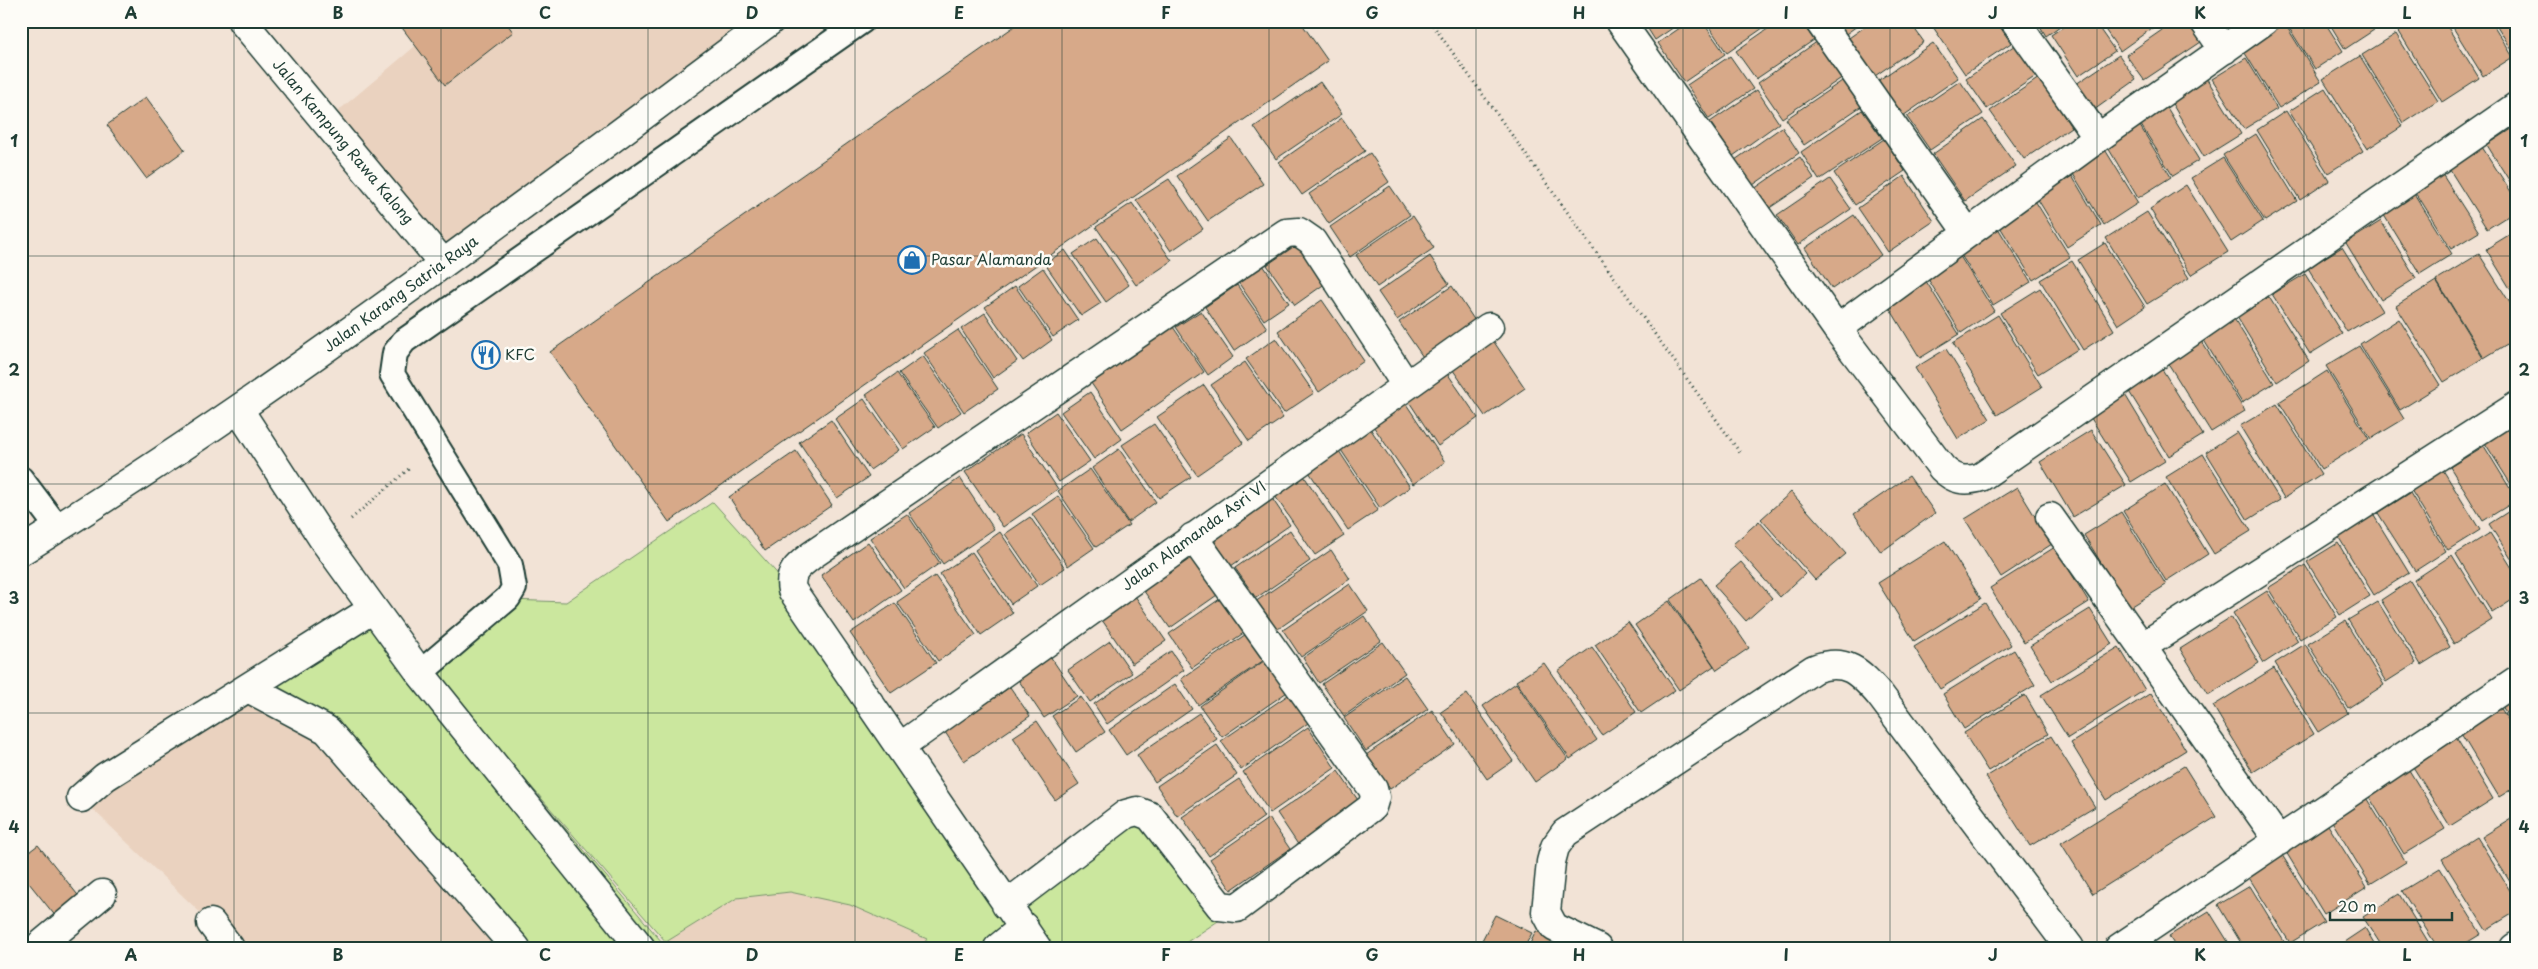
<svg xmlns="http://www.w3.org/2000/svg" width="2538" height="969" viewBox="0 0 2538 969" font-family="'Playpen Sans',sans-serif">
	<rect width="100%" height="100%" fill="#f2e3d6"/>
	<filter id="ink" filterUnits="userSpaceOnUse"><feTurbulence type="fractalNoise" baseFrequency=".02" numOctaves="2"/><feDisplacementMap in="SourceGraphic" scale="10" xChannelSelector="R" yChannelSelector="G"/><feConvolveMatrix kernelMatrix="1 2 1 2 8 2 1 2 1" color-interpolation-filters="sRGB"/></filter>
	<g filter="url(#ink)">
		<!-- built -->
		<path fill="#ead2bf" d="M445,21H770L443,263L325,122Z
			M248,688L327,730L516,948H230L211,923L81,798Z
			M790,892L850,905L927,939L921,948H670L666,942L737,898Z"/>
		<!-- green -->
		<path fill="#cbe79e" stroke="#759269" d="M713,502L792,590L1006,905L1137,811L1227,915L1178,948H921L927,939L850,905L790,892L737,898L666,942L483,731L667,948H516L327,730L248,688L366,614L427,666L510,600L566,602Z"/>
		<!-- building -->
		<path fill="#d7a989" stroke="#1f3d34" d="M397,21H505L513,32L445,85Z
			M1022,21H1300L1328,61L669,522L550,352Z
			M1643,21H1683L1655,40Z
			M1690,21H1702L1725,54L1684,82L1658,43Z
			M1705,21H1773L1727,53Z
			M1779,21H1801L1814,40L1756,79L1736,51Z
			M1833,21H1864L1843,36Z
			M1873,21H1909L1924,42L1872,78L1846,40Z
			M1919,21H1930L1922,26Z
			M1935,21H1996L2011,43L1965,74L1931,24Z
			M2037,21H2067L2046,36Z
			M2072,21H2094L2115,51L2078,76L2051,35Z
			M2099,21H2162L2120,51Z
			M2175,21H2186L2201,42L2144,80L2126,55Z
			M2289,21H2324L2343,51L2315,69L2286,23Z
			M2328,21H2373L2377,28L2345,49Z
			M2412,21H2444L2479,78L2442,102L2398,30Z
			M2449,21H2491L2513,57L2483,76Z
			M2494,21H2517V54L2515,55Z
			M2285,24L2321,82L2279,108L2243,50Z
			M2396,34L2438,101L2404,123L2362,55Z
			M1818,41L1843,77L1782,118L1758,83Z
			M1933,43L1958,78L1900,118L1876,82Z
			M2015,45L2036,76L1987,109L1966,79Z
			M2119,55L2136,80L2094,110L2076,84Z
			M1730,56L1753,89L1709,119L1687,85Z
			M2360,56L2403,126L2367,149L2323,79Z
			M2246,58L2277,109L2244,129L2212,79Z
			M2039,78L2071,127L2024,159L1990,111Z
			M1845,79L1863,105L1804,145L1786,119Z
			M2207,79L2241,134L2204,157L2171,102Z
			M1960,81L1983,114L1930,150L1907,117Z
			M1320,82L1342,114L1276,159L1254,127Z
			M2325,88L2363,151L2328,173L2289,111Z
			M1757,90L1779,123L1733,156L1710,122Z
			M146,97L185,150L146,178L107,125Z
			M2166,106L2199,160L2173,176L2139,122Z
			M1862,110L1882,138L1819,180L1801,152Z
			M2286,111L2329,181L2300,200L2257,130Z
			M1342,118L1365,151L1302,195L1279,162Z
			M1983,119L2016,166L1965,201L1933,154Z
			M2140,126L2171,177L2138,198L2107,146Z
			M1782,127L1799,153L1753,185L1735,160Z
			M2515,127L2517,131V193L2487,145Z
			M2256,134L2297,201L2265,221L2223,155Z
			M1231,138L1263,184L1208,221L1177,176Z
			M1884,139L1905,171L1855,205L1834,173Z
			M2482,147L2517,201V210L2487,229L2448,167Z
			M2104,148L2138,203L2104,225L2070,169Z
			M1370,153L1389,182L1329,224L1309,194Z
			M1800,157L1814,178L1768,209L1754,189Z
			M2223,158L2263,221L2231,242L2191,178Z
			M2442,174L2479,232L2451,249L2415,191Z
			M1904,176L1934,221L1888,252L1858,208Z
			M2072,176L2101,225L2067,247L2037,198Z
			M1169,179L1203,229L1171,251L1136,200Z
			M1830,179L1851,209L1798,245L1777,215Z
			M2186,185L2228,252L2191,275L2150,209Z
			M1390,186L1410,215L1350,257L1330,227Z
			M2413,192L2452,254L2420,274L2382,212Z
			M2034,199L2070,257L2033,280L1997,222Z
			M1132,203L1172,261L1136,285L1096,227Z
			M2147,212L2189,278L2147,304L2106,238Z
			M1854,215L1881,255L1832,289L1805,248Z
			M1413,216L1434,248L1377,287L1356,255Z
			M2381,221L2416,278L2381,300L2346,243Z
			M1998,228L2031,282L1993,305L1959,252Z
			M2517,230V300L2486,249Z
			M1097,238L1129,285L1106,302L1073,254Z
			M1299,243L1326,283L1295,305L1267,265Z
			M2105,243L2145,307L2118,325L2078,260Z
			M2342,247L2382,311L2347,332L2308,268Z
			M1065,250L1101,303L1081,316L1045,264Z
			M1958,253L1994,311L1961,333L1925,274Z
			M2479,254L2517,314V338L2484,358L2436,280Z
			M1430,256L1449,284L1397,320L1378,292Z
			M2072,261L2114,330L2083,350L2040,280Z
			M1263,265L1289,303L1264,320L1238,282Z
			M1043,268L1078,320L1053,337L1018,286Z
			M2305,274L2342,334L2310,354L2272,294Z
			M1924,278L1959,334L1920,358L1886,302Z
			M2436,281L2483,358L2444,382L2396,306Z
			M1237,285L1267,328L1234,351L1205,307Z
			M1015,286L1052,340L1023,361L985,307Z
			M1452,286L1477,324L1425,360L1399,322Z
			M2040,288L2078,349L2038,374L2000,313Z
			M2269,297L2309,361L2277,382L2237,317Z
			M1322,300L1364,361L1319,392L1278,331Z
			M1201,311L1233,357L1208,375L1176,327Z
			M985,313L1017,361L993,378L961,329Z
			M1998,315L2042,387L1997,415L1953,343Z
			M2233,317L2274,383L2242,403L2202,337Z
			M2399,319L2440,385L2400,410L2360,344Z
			M1173,327L1204,372L1122,429L1091,383Z
			M958,330L998,389L964,412L924,353Z
			M1490,336L1525,388L1485,416L1448,363Z
			M1276,338L1314,393L1284,413L1246,359Z
			M2200,339L2245,411L2211,432L2166,360Z
			M2359,346L2404,419L2371,439L2326,366Z
			M1946,349L1990,419L1958,439L1915,368Z
			M923,356L961,412L938,428L899,373Z
			M1245,362L1283,418L1249,441L1211,385Z
			M2162,369L2203,435L2169,456L2128,390Z
			M1445,370L1478,418L1438,446L1406,397Z
			M2327,371L2369,439L2321,469L2279,402Z
			M897,373L935,427L903,449L866,395Z
			M1204,385L1243,443L1197,475L1157,417Z
			M1090,392L1122,439L1094,459L1061,412Z
			M2124,393L2165,461L2131,482L2089,415Z
			M1402,398L1445,462L1413,484L1369,420Z
			M864,399L899,450L870,470L835,419Z
			M2277,404L2321,474L2284,498L2240,426Z
			M1056,412L1090,461L1059,482L1026,433Z
			M831,420L869,477L837,498L799,442Z
			M1154,424L1191,477L1159,498L1122,445Z
			M1367,424L1410,487L1380,508L1337,444Z
			M2514,425L2517,429V494L2485,443Z
			M2091,430L2126,485L2073,517L2040,462Z
			M2237,432L2280,500L2248,520L2206,452Z
			M1021,434L1058,489L1003,527L965,472Z
			M1335,445L1378,510L1348,530L1305,466Z
			M2484,446L2517,500L2483,521L2450,467Z
			M1119,449L1156,502L1128,522L1092,468Z
			M796,451L832,505L765,551L729,497Z
			M2203,454L2251,531L2214,554L2166,477Z
			M1090,469L1129,525L1096,547L1058,491Z
			M1300,470L1344,536L1315,555L1271,490Z
			M2443,470L2480,530L2448,550L2411,490Z
			M1909,476L1935,513L1881,552L1854,514Z
			M960,478L994,529L943,564L909,513Z
			M2165,484L2208,554L2166,581L2123,511Z
			M2017,487L2052,544L2001,577L1965,519Z
			M1267,491L1290,525L1231,566L1208,531Z
			M1791,492L1846,554L1815,580L1761,519Z
			M2410,493L2446,551L2415,571L2378,513Z
			M1058,496L1094,548L1068,566L1032,514Z
			M2517,506V568L2489,524Z
			M2371,511L2409,573L2374,595L2336,533Z
			M2121,512L2166,585L2129,608L2084,535Z
			M907,514L940,563L904,588L870,538Z
			M1030,517L1065,568L1040,585L1005,534Z
			M1759,521L1805,574L1780,597L1733,544Z
			M1290,530L1310,561L1256,598L1235,568Z
			M1000,532L1037,586L1011,604L975,550Z
			M2490,533L2517,576V597L2492,613L2456,554Z
			M1945,541L1981,599L1914,641L1878,583Z
			M868,542L901,590L854,623L821,575Z
			M2338,543L2370,596L2340,615L2307,562Z
			M2055,547L2089,602L2024,643L1990,588Z
			M1331,550L1350,579L1275,631L1255,602Z
			M972,552L1013,613L981,635L940,574Z
			M1192,552L1220,593L1170,628L1141,587Z
			M2452,555L2492,620L2454,644L2414,580Z
			M1741,562L1772,598L1746,621L1714,585Z
			M2305,565L2337,617L2300,639L2268,588Z
			M935,576L976,635L938,661L897,602Z
			M1701,578L1749,648L1717,670L1670,600Z
			M2410,581L2450,647L2421,665L2381,600Z
			M1350,584L1368,611L1301,657L1283,630Z
			M2267,591L2298,641L2264,663L2233,613Z
			M1227,594L1251,628L1192,668L1169,634Z
			M1135,596L1166,641L1132,664L1102,620Z
			M1669,601L1714,666L1679,690L1635,625Z
			M2378,602L2416,663L2386,682L2348,620Z
			M895,603L936,663L891,693L850,633Z
			M1985,603L2011,645L1940,689L1914,647Z
			M2090,609L2112,644L2052,681L2030,646Z
			M1364,616L1381,641L1319,683L1303,658Z
			M2231,617L2259,663L2208,695L2180,649Z
			M2345,621L2384,685L2348,708L2308,644Z
			M1628,622L1675,690L1641,713L1595,645Z
			M1252,630L1270,656L1198,705L1181,679Z
			M1110,641L1132,673L1090,702L1068,670Z
			M1383,642L1405,673L1344,716L1322,684Z
			M2305,644L2348,713L2318,732L2275,663Z
			M1592,647L1636,712L1602,735L1558,671Z
			M2119,647L2145,690L2068,738L2041,695Z
			M2014,650L2035,685L1964,729L1943,694Z
			M1171,651L1184,670L1107,724L1094,704Z
			M1050,656L1077,696L1044,718L1017,678Z
			M1271,656L1293,688L1222,737L1200,706Z
			M1544,663L1597,740L1570,759L1516,681Z
			M2274,668L2314,734L2253,772L2213,706Z
			M1405,676L1428,709L1366,751L1344,718Z
			M1516,683L1568,759L1535,782L1483,706Z
			M1175,684L1192,709L1126,755L1109,730Z
			M1010,687L1030,716L964,761L945,732Z
			M1291,693L1311,721L1241,770L1221,741Z
			M2151,693L2186,750L2106,800L2071,743Z
			M1467,694L1513,761L1487,779L1441,712Z
			M2025,695L2048,734L1988,771L1964,733Z
			M1081,697L1105,732L1076,752L1052,716Z
			M2517,697V730L2502,706Z
			M2500,707L2517,734V786L2499,797L2460,732Z
			M1432,710L1455,744L1390,789L1366,755Z
			M1199,713L1217,739L1155,782L1137,755Z
			M1037,721L1079,784L1055,800L1013,737Z
			M1308,727L1335,768L1270,813L1243,772Z
			M2454,734L2493,799L2450,826L2410,762Z
			M2051,736L2095,807L2030,846L1986,777Z
			M1217,745L1237,775L1177,816L1157,786Z
			M2184,766L2216,817L2093,894L2061,843Z
			M2409,770L2445,829L2404,854L2368,795Z
			M1338,771L1360,803L1299,846L1277,813Z
			M1239,779L1264,817L1209,856L1182,817Z
			M2365,796L2406,862L2370,884L2330,818Z
			M1269,818L1290,849L1231,890L1210,859Z
			M2511,819L2517,828V893L2482,837Z
			M2328,825L2367,887L2324,914L2286,852Z
			M2477,837L2517,902V911L2486,930L2442,859Z
			M38,845L85,904L61,923L21,873V858Z
			M2282,855L2324,922L2290,943L2248,876Z
			M2440,868L2481,934L2458,948H2438L2402,891Z
			M2250,886L2288,948H2244L2218,905Z
			M2399,894L2432,948H2383L2363,917Z
			M2209,911L2232,948H2176L2169,936Z
			M1495,915L1532,933L1524,948H1478Z
			M2365,928L2377,948H2335Z
			M1536,931L1569,947V948H1528Z"/>
		<g fill="none" stroke-linecap="round" stroke-linejoin="round">
			<defs>
				<path id="service" d="M21,479L58,528
					M420,673L508,598L514,588L510,565L392,374L395,353L404,341L862,21"/>
				<path id="minor" d="M242,21L443,263
					M1620,21L1837,329L1942,468C1954,480 1965,482 1981,477L2517,106
					M1819,21L1967,232
					M2015,21L2098,138
					M2204,21L2224,50
					M1837,329L2098,138L2264,21
					M239,410L325,542L420,673L641,948
					M2050,517L2279,841
					M2143,646L2517,406
					M248,688L327,730L516,948
					M900,747L1489,327
					M81,798L105,777L373,609
					M1006,905L1126,814L1137,811L1150,816L1220,906L1237,908L1372,807L1375,797L1373,789L1193,537
					M211,923L230,948
					M37,948L102,894
					M998,948L1024,927
					M1037,948L792,590C788,572 799,565 812,555L1286,233L1299,232L1312,241L1406,385
					M1597,948L1554,927L1546,912L1551,862L1555,847L1565,833L1814,669C1846,657 1860,672 1880,695L2070,948
					M2119,948L2517,680
					M2514,948L2517,946"/>
				<path id="tertiary" d="M21,551C282,390 524,204 770,21"/>
			</defs>
			<!-- service casing -->
			<use href="#service" stroke="#1f3d34" stroke-width="28"/>
			<!-- minor casing -->
			<use href="#minor" stroke="#1f3d34" stroke-width="31"/>
			<!-- tertiary casing -->
			<use href="#tertiary" stroke="#1f3d34" stroke-width="31"/>
			<!-- path -->
			<path stroke="#1f3d34" stroke-width="3" stroke-dasharray="1 4" stroke-linecap="butt" d="M1430,21L1741,454
				M351,519L411,467"/>
			<!-- service -->
			<use href="#service" stroke="#fdfcf7" stroke-width="24"/>
			<!-- minor -->
			<use href="#minor" stroke="#fdfcf7" stroke-width="28"/>
			<!-- tertiary -->
			<use href="#tertiary" stroke="#fdfcf7" stroke-width="28"/>
		</g>
	</g>
	<!-- grid -->
	<path fill="none" stroke="#1f3d34" stroke-width="1" stroke-opacity="0.55" d="M234,21V948M441,21V948M648,21V948M855,21V948M1062,21V948M1269,21V948M1476,21V948M1683,21V948M1890,21V948M2097,21V948M2304,21V948M21,256H2517M21,484H2517M21,713H2517"/>
	<!-- icons -->
	<defs>
		<symbol id="shop-ring" viewBox="-11 -11 22 22"><circle r="9.5" fill="#fdfcf7" stroke="#1f6fb2" stroke-width="1.5"/><path d="M-5-2.5h2.3a2.7 3.5 0 0 1 5.4 0H5L5.5 6h-11ZM-1.5-2.5h3a1.5 2.3 0 0 0-3 0Z" fill="#1f6fb2"/></symbol>
		<symbol id="restaurant-ring" viewBox="-11 -11 22 22"><circle r="9.5" fill="#fdfcf7" stroke="#1f6fb2" stroke-width="1.5"/><path d="M-5-6h1v4h1v-4h1v4h1v-4h1v5L-1.5 .5V6h-2V.5L-5-1ZM5-6V6H3V1.5H1.5Q1.5-4 5-6Z" fill="#1f6fb2"/></symbol>
	</defs>
	<g fill-rule="evenodd">
		<use href="#shop-ring" x="896" y="244" width="32" height="32"/>
		<use href="#restaurant-ring" x="470" y="339" width="32" height="32"/>
	</g>
	<g text-anchor="middle" stroke-width="5" stroke-linejoin="round" paint-order="stroke">
		<!-- street labels -->
		<g font-size="15" fill="#1f3d34" stroke="#fdfcf7">
			<text transform="translate(343 142) rotate(50)" y="5">Jalan Kampung Rawa Kalong</text>
			<text transform="translate(401 294) rotate(-36)" y="5">Jalan Karang Satria Raya</text>
			<text transform="translate(1194 536) rotate(-36)" y="5">Jalan Alamanda Asri VI</text>
		</g>
		<!-- poi labels -->
		<g font-size="15" fill="#1f3d34" stroke="#fdfcf7" text-anchor="start">
			<text x="931" y="265">Pasar Alamanda</text>
			<text x="505" y="360">KFC</text>
		</g>
	</g>
	<!-- margin -->
	<rect width="2538" height="969" fill="none" stroke="#fdfcf7" stroke-width="55"/>
	<!-- scale -->
	<path d="M2330 912v8h122v-8" fill="none" stroke="#1f3d34" stroke-width="2.5"/>
	<text x="2338" y="912" font-size="15" fill="#1f3d34" stroke="#fdfcf7" stroke-width="4" paint-order="stroke">20 m</text>
	<rect x="28" y="28" width="2482" height="914" fill="none" stroke="#1f3d34" stroke-width="2"/>
	<g font-size="16" text-anchor="middle" font-weight="bold" fill="#1f3d34">
		<text x="131" y="19">A</text>
		<text x="338" y="19">B</text>
		<text x="545" y="19">C</text>
		<text x="752" y="19">D</text>
		<text x="959" y="19">E</text>
		<text x="1166" y="19">F</text>
		<text x="1372" y="19">G</text>
		<text x="1579" y="19">H</text>
		<text x="1786" y="19">I</text>
		<text x="1993" y="19">J</text>
		<text x="2200" y="19">K</text>
		<text x="2407" y="19">L</text>
		<text x="14" y="147">1</text>
		<text x="2524" y="147">1</text>
		<text x="14" y="376">2</text>
		<text x="2524" y="376">2</text>
		<text x="14" y="604">3</text>
		<text x="2524" y="604">3</text>
		<text x="14" y="833">4</text>
		<text x="2524" y="833">4</text>
		<text x="131" y="961">A</text>
		<text x="338" y="961">B</text>
		<text x="545" y="961">C</text>
		<text x="752" y="961">D</text>
		<text x="959" y="961">E</text>
		<text x="1166" y="961">F</text>
		<text x="1372" y="961">G</text>
		<text x="1579" y="961">H</text>
		<text x="1786" y="961">I</text>
		<text x="1993" y="961">J</text>
		<text x="2200" y="961">K</text>
		<text x="2407" y="961">L</text>
	</g>
</svg>
